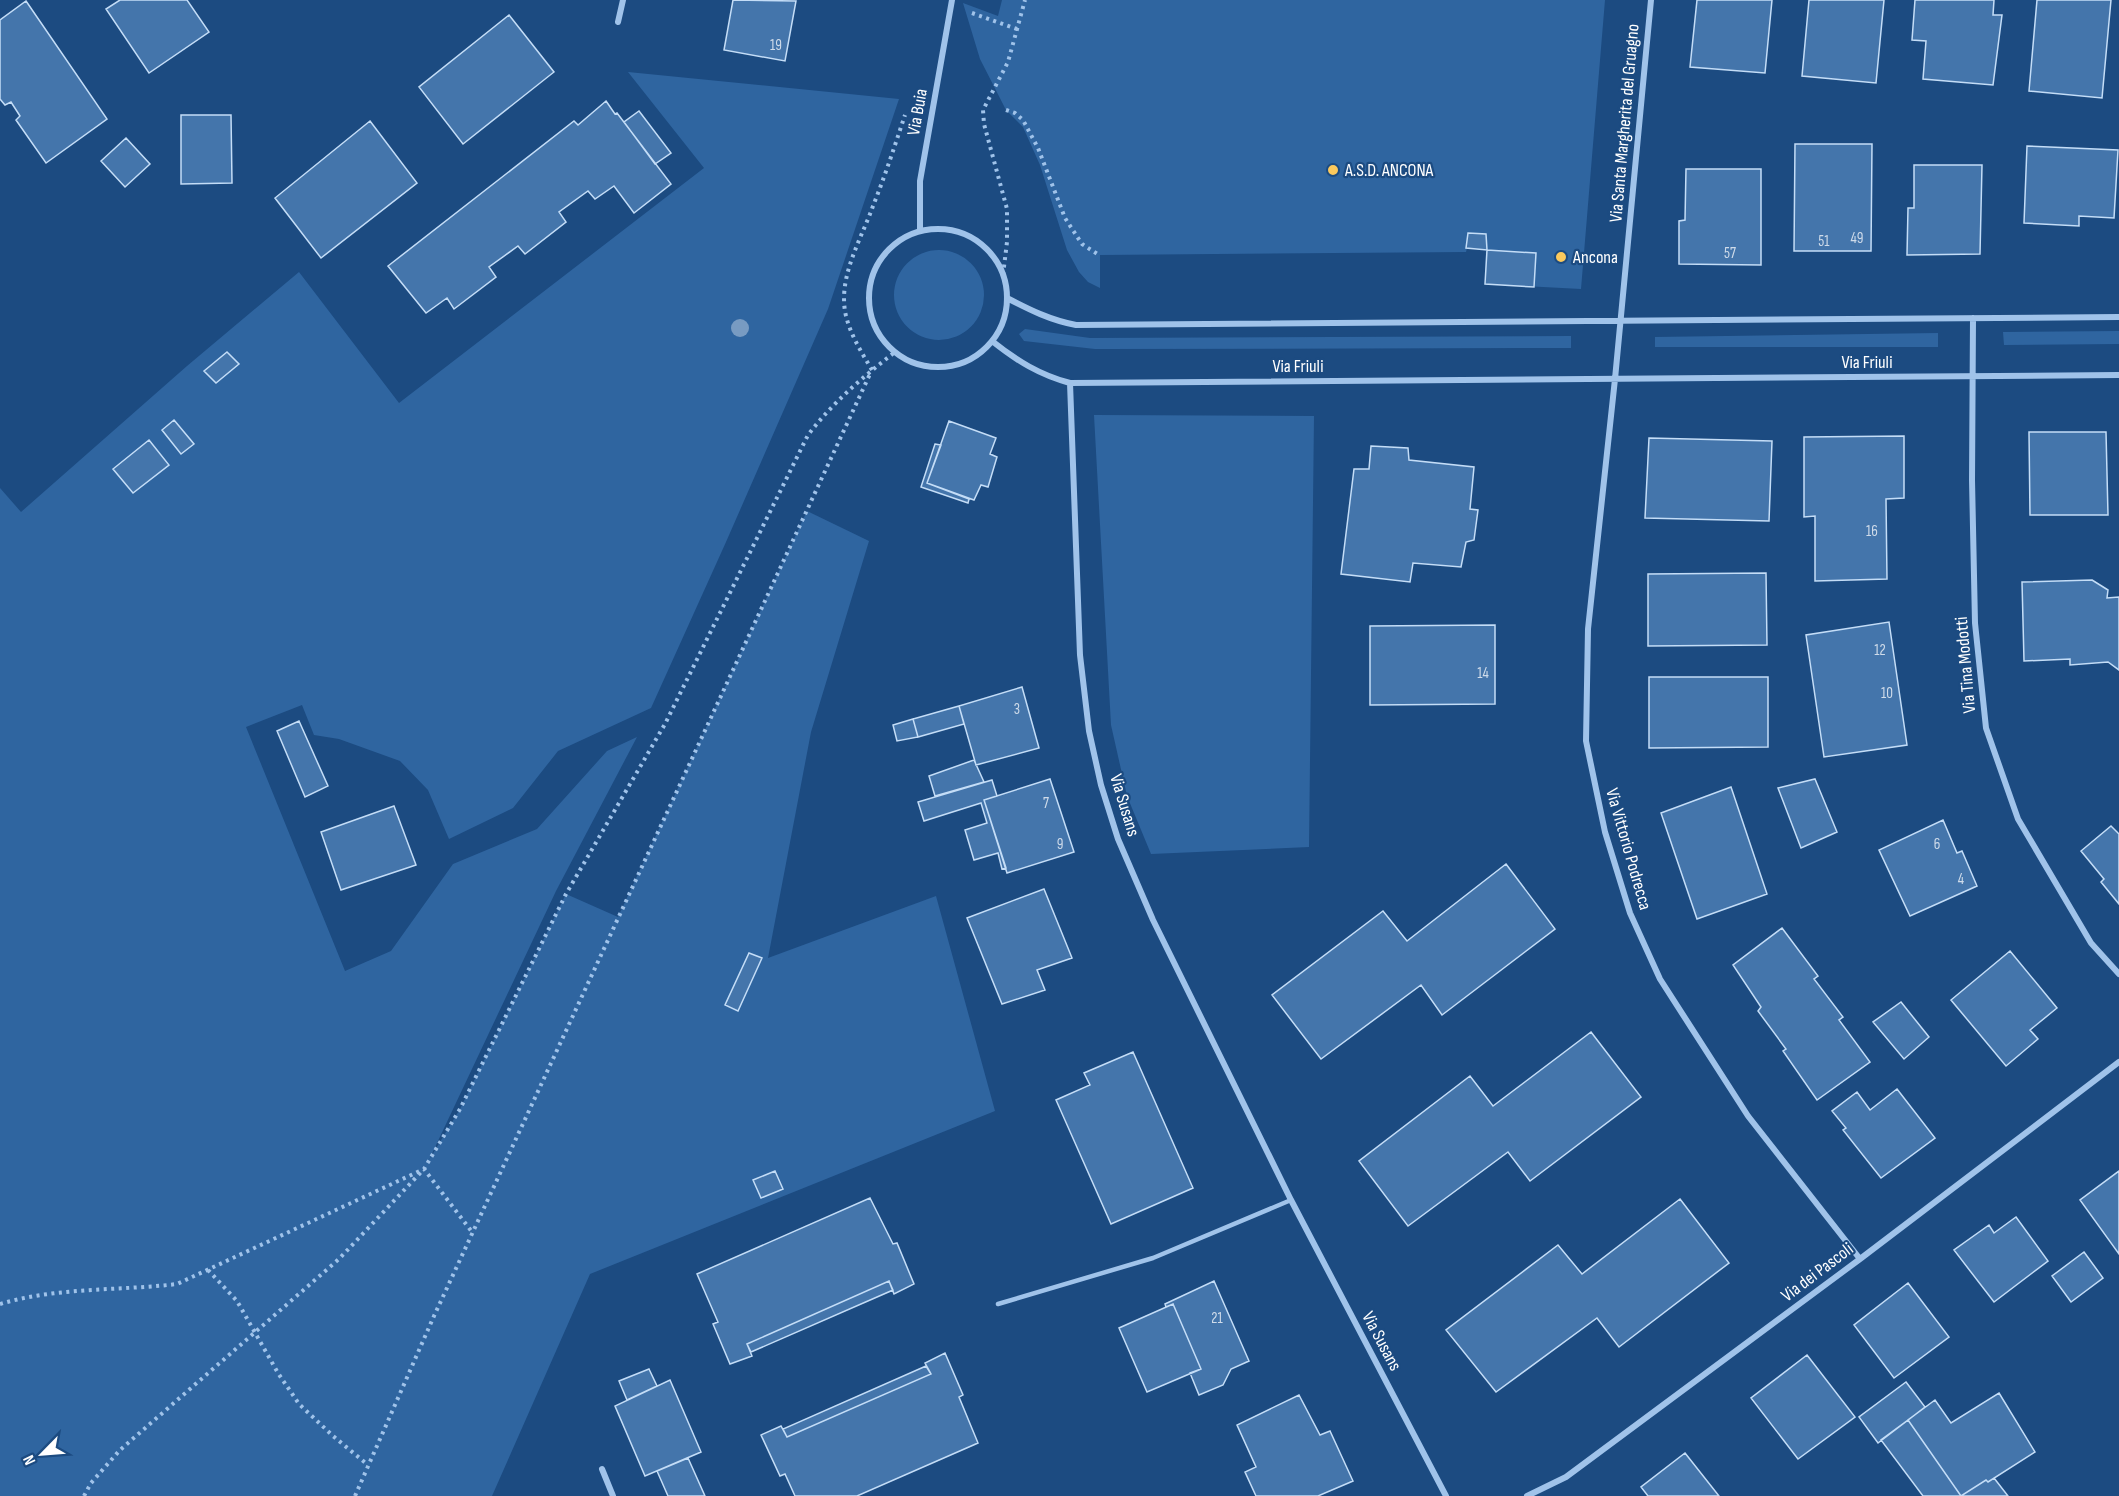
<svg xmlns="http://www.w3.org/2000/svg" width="2119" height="1496" viewBox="0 0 2119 1496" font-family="'Sofia Sans Condensed',sans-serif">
	<rect width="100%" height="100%" fill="#1c4b81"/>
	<!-- green -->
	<path fill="#2f65a0" d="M1002,0H1605L1581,289L1485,284L1486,250L1467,248L1466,252L1100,255V288L1088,282L1079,272L1067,250L1040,165L1023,127L1006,110L980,59L963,3L998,16Z
		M628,72L899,99L828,309L726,542L651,708L558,751L513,808L449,839L428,790L400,761L339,739L314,735L302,705L246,727L345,971L391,951L453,864L537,829L607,751L637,737L556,891L429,1160L460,1109L566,894L618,917L807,511L869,541L811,732L768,958L936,896L995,1111L590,1274L492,1496H0V488L21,512L187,366L299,272L399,403L704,168Z
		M894 295a45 45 0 1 1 90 0a45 45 0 1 1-90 0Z
		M1025,329L1090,338L1571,336V348L1095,349L1024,341L1019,334Z
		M2119,331V344L2004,345L2003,332Z
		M1938,333V347H1655V337Z
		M1094,415L1314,416L1309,847L1151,854L1127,796L1111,725Z"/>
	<!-- building -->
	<path fill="#4475ab" stroke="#c4ddf7" stroke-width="1.5" d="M120,0H187L209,32L149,73L106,9Z
		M733,0L796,1L785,61L724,50Z
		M1697,0H1772L1765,73L1690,67Z
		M1809,0H1884L1876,83L1802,76Z
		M1915,0H1994L1993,15H2002L1993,85L1923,79L1926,41L1912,40Z
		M2037,0H2111L2102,98L2029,91Z
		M26,1L107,119L46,163L16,120L20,116L11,102L5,105L0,99V20Z
		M509,15L554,72L463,144L419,87Z
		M606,101L615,114L617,113L671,184L634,213L614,186L595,199L588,191L559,212L566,222L525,254L518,246L489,267L496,277L454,309L447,298L426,313L388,266L574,121L578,125Z
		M639,111L671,153L655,164L624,122Z
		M181,115H231L232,183L181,184Z
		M370,121L417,183L321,258L275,198Z
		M126,138L150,164L125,187L101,161Z
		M1795,144H1872L1871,251H1794Z
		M2027,146L2118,150L2114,218L2079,216V226L2024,223Z
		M1914,165H1982L1980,254L1907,255L1908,208H1914Z
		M1686,169H1761V265L1679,264V221L1685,220Z
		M1468,233L1486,234L1487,250L1466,248Z
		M1487,250L1536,253L1534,287L1485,284Z
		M227,352L239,364L216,383L204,371Z
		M174,420L194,444L181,454L162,430Z
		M949,421L996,438L990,454L997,457L988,487L981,485L974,500L927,483Z
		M2029,432H2106L2108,515H2030Z
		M1904,436V498L1886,499L1887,579L1815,581V516L1804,517V437Z
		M1649,438L1772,441L1769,521L1645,518Z
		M149,440L169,465L133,493L113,469Z
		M935,444L941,445L927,483L969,499L968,503L921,487Z
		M1371,446L1408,448L1409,460L1474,467L1470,509L1478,510L1474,540L1466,542L1461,567L1413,563L1410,582L1341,574L1354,469H1369Z
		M1766,573L1767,645L1648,646V574Z
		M2092,580L2108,590L2107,598L2119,597V670L2108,662L2070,665V659L2024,661L2022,582Z
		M1889,622L1907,745L1824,757L1806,635Z
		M1495,625V704L1370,705V626Z
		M1649,677H1768V747L1649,748Z
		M1022,687L1039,748L976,765L959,706Z
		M959,706L964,724L918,737L913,719Z
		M913,719L918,737L897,741L893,725Z
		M299,721L328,786L305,797L277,731Z
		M974,760L984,782L935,796L929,776Z
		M1050,779L1074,852L1007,873L984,800Z
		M1815,779L1837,832L1801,848L1778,788Z
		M992,780L997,796L984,800L1006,868L1002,869L998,853L974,860L965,830L987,823L981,803L924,821L918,802Z
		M1731,787L1767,894L1697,919L1661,813Z
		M394,806L416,865L341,890L321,832Z
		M1943,820L1957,853L1962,851L1977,886L1910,916L1879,850Z
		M2111,826L2119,834V904L2101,882L2104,879L2081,851Z
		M1506,864L1555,929L1442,1015L1421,985L1321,1059L1272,995L1383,911L1407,941Z
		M1044,889L1072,958L1037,970L1045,990L1002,1004L967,918Z
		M1782,928L1818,976L1814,979L1843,1017L1839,1020L1870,1062L1817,1100L1783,1051L1786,1049L1758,1011L1761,1007L1733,965Z
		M2010,951L2057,1008L2030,1030L2038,1039L2006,1066L1951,1000Z
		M749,953L762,958L738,1011L725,1005Z
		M1901,1002L1929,1037L1904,1059L1873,1022Z
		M1591,1032L1641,1097L1530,1181L1508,1152L1408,1226L1359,1161L1470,1076L1493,1106Z
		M1133,1052L1193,1188L1111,1224L1056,1100L1090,1085L1084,1073Z
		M1897,1089L1935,1138L1881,1178L1843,1130L1846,1128L1832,1111L1857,1092L1870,1110Z
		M775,1171L783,1189L761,1198L753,1180Z
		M2119,1171V1254L2080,1200Z
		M870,1198L893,1244L897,1243L914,1284L894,1294L889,1281L747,1344L752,1356L730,1364L713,1324L718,1322L697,1274Z
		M1680,1199L1729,1263L1619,1347L1597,1318L1496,1392L1446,1330L1558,1245L1582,1274Z
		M2016,1217L2048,1261L1994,1302L1954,1250L1989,1225L1994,1233Z
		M2084,1252L2103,1278L2071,1302L2052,1276Z
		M889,1281L893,1290L751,1352L747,1344Z
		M1214,1281L1249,1361L1231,1369L1223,1385L1199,1395L1190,1373L1201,1369L1173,1304L1166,1307L1165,1304Z
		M1908,1283L1949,1337L1894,1378L1854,1325Z
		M1173,1304L1201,1369L1147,1392L1119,1328Z
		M945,1353L963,1395L959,1397L978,1443L857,1496H795L785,1474L780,1476L761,1435L781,1426L787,1437L931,1374L925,1363Z
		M1807,1355L1855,1417L1798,1459L1751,1398Z
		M926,1366L931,1374L787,1437L783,1429Z
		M649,1369L657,1386L627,1400L619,1381Z
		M670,1380L701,1452L645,1476L615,1406Z
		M1906,1382L1925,1407L1878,1443L1859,1417Z
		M1999,1393L2035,1452L1988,1482L1986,1480L1961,1496L1908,1420L1935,1400L1951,1423Z
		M1299,1395L1320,1435L1330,1431L1353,1481L1318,1496H1256L1245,1472L1256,1467L1237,1425Z
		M1908,1420L1961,1496H1923L1881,1440Z
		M1685,1453L1719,1496H1648L1641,1487Z
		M688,1458L705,1496H668L657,1471Z
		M1994,1478L2008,1496H1961L1986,1480L1988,1482Z"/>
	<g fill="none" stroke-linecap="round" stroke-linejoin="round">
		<!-- path -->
		<path stroke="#a0c3ea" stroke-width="4" stroke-dasharray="3 4.5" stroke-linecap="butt" d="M972,13L1017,29
			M1006,110L1015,113L1023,120L1038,148L1065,218L1082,244L1099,255
			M1003,275L1007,242V209L984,124L983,110L1008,62L1025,0
			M872,370C862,353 851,336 846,316C837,278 861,240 873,206C885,176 895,145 905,115
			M208,1270L237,1301L278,1373L299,1404L333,1436L368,1465
			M0,1304C57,1287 118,1291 177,1284L424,1169L472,1232
			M84,1496L91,1483L120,1450L339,1259L424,1169L460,1109L566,894L665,724L808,435C833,402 863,377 895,352
			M355,1496L434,1316L870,374"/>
		<!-- service -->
		<path stroke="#a0c3ea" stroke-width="4.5" d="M998,1304L1153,1258L1291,1200"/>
		<!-- minor -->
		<path stroke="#a0c3ea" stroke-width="6" d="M1651,0L1615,379L1588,629L1586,741L1605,832L1630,913L1660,979L1748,1116L1860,1259
			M618,22L623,0
			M869 298a69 69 0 1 1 138 0a69 69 0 1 1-138 0Z
			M920,231V181L952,0
			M1007,298C1030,310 1050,320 1076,325L2119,317
			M1973,318L1972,480L1975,623L1986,728L2018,819L2091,943L2119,974
			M992,341C1017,361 1040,375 1070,383L2119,375
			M1070,383L1080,655L1089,731L1101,785L1118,839L1153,920L1291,1200L1446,1496
			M602,1469L613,1496
			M1527,1496L1566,1477L1860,1259L2119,1062"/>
	</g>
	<!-- trees -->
	<circle fill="#789bc2" cx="740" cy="328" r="9"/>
	<!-- markers -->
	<g fill="#fbc95d" stroke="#1c4b81" stroke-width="2">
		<circle cx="1333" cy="170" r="6"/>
		<circle cx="1561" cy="257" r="6"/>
	</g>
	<g text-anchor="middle" stroke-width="4.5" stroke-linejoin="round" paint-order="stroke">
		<!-- number labels -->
		<g font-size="15" fill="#d0dcea">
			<text x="776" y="50">19</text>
			<text x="1857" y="243">49</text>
			<text x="1824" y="246">51</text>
			<text x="1730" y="258">57</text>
			<text x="1872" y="536">16</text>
			<text x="1880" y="655">12</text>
			<text x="1483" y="678">14</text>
			<text x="1887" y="698">10</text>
			<text x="1017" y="714">3</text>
			<text x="1046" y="808">7</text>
			<text x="1060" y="849">9</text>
			<text x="1937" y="849">6</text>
			<text x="1961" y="884">4</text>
			<text x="1217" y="1323">21</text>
		</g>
		<!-- street labels -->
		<g font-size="18" fill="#fff" stroke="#1c4b81">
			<text transform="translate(917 112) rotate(-80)" y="6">Via Buia</text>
			<text transform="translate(1624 123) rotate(-85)" y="6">Via Santa Margherita del Gruagno</text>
			<text x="1867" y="368">Via Friuli</text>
			<text x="1298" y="372">Via Friuli</text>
			<text transform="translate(1965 665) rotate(-95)" y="6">Via Tina Modotti</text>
			<text transform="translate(1125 805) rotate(73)" y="6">Via Susans</text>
			<text transform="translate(1629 849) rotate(74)" y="6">Via Vittorio Podrecca</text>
			<text transform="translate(1817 1272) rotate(-37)" y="6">Via dei Pascoli</text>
			<text transform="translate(1382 1341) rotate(62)" y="6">Via Susans</text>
		</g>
		<!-- poi labels -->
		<g font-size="18" fill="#fff" stroke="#1c4b81" text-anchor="start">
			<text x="1345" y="176">A.S.D. ANCONA</text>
			<text x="1573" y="263">Ancona</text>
		</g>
	</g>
	<!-- north arrow -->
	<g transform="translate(42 1454) rotate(245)" stroke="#1c4b81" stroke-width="4.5" paint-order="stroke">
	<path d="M0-4.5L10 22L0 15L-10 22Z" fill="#ffffff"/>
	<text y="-9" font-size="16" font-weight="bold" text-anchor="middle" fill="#ffffff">N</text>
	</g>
</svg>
